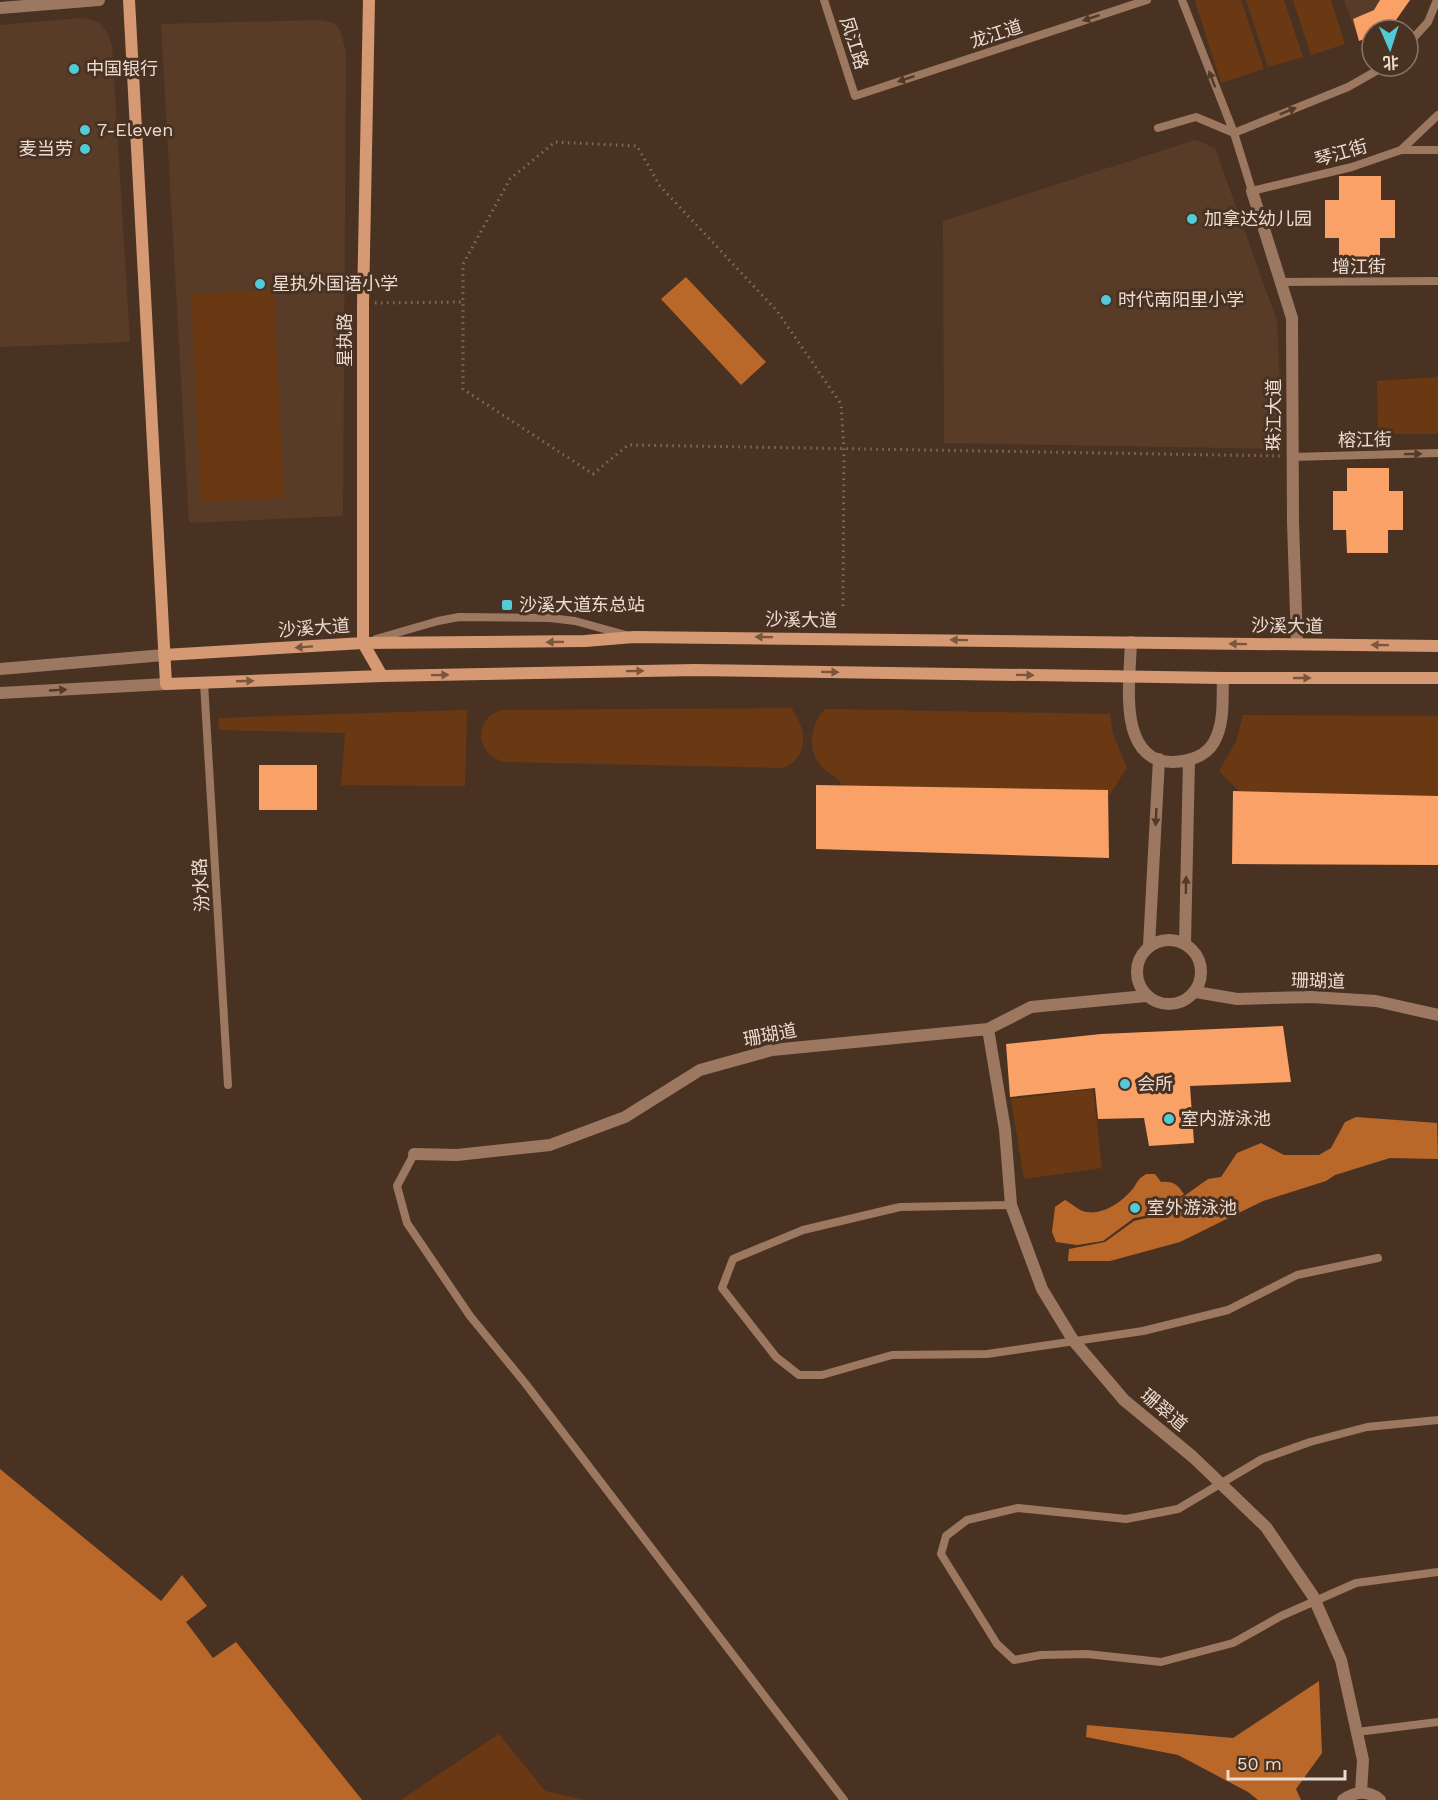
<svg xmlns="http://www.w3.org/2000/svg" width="1438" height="1800" viewBox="0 0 1438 1800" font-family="'Work Sans','Noto Sans SC',sans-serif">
	<rect width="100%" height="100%" fill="#4a3222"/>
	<!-- built -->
	<path fill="#593c28" d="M1344,0H1410L1389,30H1372V36L1359,41Z
		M80,18L93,20L99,23L108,33L112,46L130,342L0,347V25Z
		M320,20L334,23L340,30L346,52L343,516L189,523L161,24Z
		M1195,140L1215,148L1277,321L1283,449L944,443L943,221Z"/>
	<!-- green -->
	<path fill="#6a3914" d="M1199,0H1241L1264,69L1221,83L1195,1Z
		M1246,0H1284L1303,57L1268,67Z
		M1293,0H1331L1345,44L1311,55Z
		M274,290L284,498L201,502L191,294Z
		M1438,377V434H1378L1377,381Z
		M791,708C807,728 810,758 782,768L508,762C477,759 470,718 503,710Z
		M825,709L1110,714L1113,734L1127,768L1110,794L845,791C839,776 832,777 822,767C806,752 811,722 825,709Z
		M467,710L465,786L341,785L345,733L219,730L218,718Z
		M1243,715L1438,716V796L1239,791L1219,771L1236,742Z
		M1093,1089L1102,1168L1024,1179L1011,1099Z
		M499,1734L545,1791L585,1800H401Z"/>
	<!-- water -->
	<path fill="#ba682a" d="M686,277L766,362L741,385L661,299Z
		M1356,1117L1437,1123L1438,1159L1390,1158L1335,1175L1326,1181L1263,1201L1180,1242L1110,1261H1068L1069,1249L1105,1242L1134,1221L1156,1216L1208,1179L1221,1177L1237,1153L1261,1143L1284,1155H1319L1331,1148L1345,1122Z
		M1146,1174H1155L1161,1182C1173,1181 1177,1184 1184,1194L1155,1214L1134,1218L1103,1241L1077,1245L1056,1242L1052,1232L1055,1207L1065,1200C1071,1203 1079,1211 1086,1212C1103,1215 1120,1203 1131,1191C1138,1183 1136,1180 1146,1174Z
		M0,1469L161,1601L182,1575L207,1606L186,1622L213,1658L236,1642L362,1800H0Z
		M1319,1681L1322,1753L1296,1789L1301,1800H1258L1248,1792L1178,1755L1086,1737L1087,1725L1233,1738Z"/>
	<!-- building -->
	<path fill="#f9a166" d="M1380,0H1410L1389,30H1372V36L1359,41L1353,19L1374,10Z
		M1339,176H1381V200H1395V238H1380V262H1339V238H1325V200H1339Z
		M1347,468H1389V491H1403V530H1388V553H1347L1346,530H1333V491H1347Z
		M259,765H317V810H259Z
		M816,785L1108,790L1109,858L816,849Z
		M1233,791L1438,796V865L1232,864Z
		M1283,1026L1291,1082L1190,1086L1194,1143L1149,1146L1144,1118L1098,1119L1095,1088L1010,1097L1006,1044L1101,1034Z"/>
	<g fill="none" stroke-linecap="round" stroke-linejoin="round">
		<!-- path -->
		<path stroke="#816c5e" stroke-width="3" stroke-dasharray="1.5 4.5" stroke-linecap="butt" d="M375,303L463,302
			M843,606L844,449L841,404L777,311L660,186L637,146L555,142L510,179L463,264V389L593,474L628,445L1280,456"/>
		<!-- lane -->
		<path stroke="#9d7860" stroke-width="8" d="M824,0L855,96L1147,0
			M1182,0L1234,133L1252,191L1352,167L1401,150H1438
			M1408,44L1428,22L1437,0
			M1158,128L1196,117L1234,133
			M1234,133L1348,87L1385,66
			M1401,150L1438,115
			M1281,282L1438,281
			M1292,457L1438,453
			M376,639L438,621L459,617L550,618L575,621L626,635
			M204,683L228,1085
			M414,1154L397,1186L407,1223L470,1316L525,1383L844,1800
			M1011,1205L900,1207L803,1230L733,1259L722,1288L776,1357L799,1375H822L892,1355L987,1354L1143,1331L1228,1310L1297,1275L1378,1258
			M1438,1420L1367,1427L1310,1442L1262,1459L1178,1509L1126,1519L1018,1508L967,1520L946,1536L941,1554L997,1644L1014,1660L1041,1655L1087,1654L1161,1662L1233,1643L1281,1616L1356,1583L1438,1572
			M1357,1732L1438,1722"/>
		<!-- street -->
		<path stroke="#9d7860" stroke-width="12" d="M0,8L99,0
			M1252,191L1292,318L1293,522L1297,644
			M1131,642C1130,669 1125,710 1135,735C1138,743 1144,752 1152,757C1171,767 1204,761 1214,742C1225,722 1222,699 1223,678
			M0,669L164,655
			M0,693L166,684
			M1137 972a32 32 0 1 1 64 0a32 32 0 1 1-64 0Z
			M1185,943L1189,760
			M1149,946L1159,759
			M1196,992L1237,999L1311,997L1376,1001L1438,1015
			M988,1029L1005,1130L1011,1205L1042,1289L1073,1340L1124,1400L1193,1457L1266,1527L1313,1596L1341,1660L1363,1760L1361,1792
			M414,1154L457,1155L550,1145L625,1117L700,1070L772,1050L988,1029L1031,1007L1146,996
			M1343,1800C1355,1791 1368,1790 1380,1800"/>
		<!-- secondary -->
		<path stroke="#d59a74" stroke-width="12" d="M129,0L166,684L382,676L695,670L1223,678H1438
			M369,0L363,303V643L382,676
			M164,655L363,643L585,641L634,637L1438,646"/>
	</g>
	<!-- one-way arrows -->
	<defs><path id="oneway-solid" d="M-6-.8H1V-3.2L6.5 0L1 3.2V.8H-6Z" transform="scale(1.5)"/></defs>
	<g fill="#523928">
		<use href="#oneway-solid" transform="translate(1091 18) rotate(162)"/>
		<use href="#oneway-solid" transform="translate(906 79) rotate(162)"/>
		<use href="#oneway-solid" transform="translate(1212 79) rotate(-111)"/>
		<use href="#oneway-solid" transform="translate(1288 111) rotate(-22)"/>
		<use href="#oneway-solid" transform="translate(1413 454) rotate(-1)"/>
		<use href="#oneway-solid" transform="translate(58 690) rotate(-3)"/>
		<use href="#oneway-solid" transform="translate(1156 817) rotate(93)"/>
		<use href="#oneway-solid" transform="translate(1186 885) rotate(-89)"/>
	</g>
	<g fill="#7b563f">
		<use href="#oneway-solid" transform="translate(764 637) rotate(-179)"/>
		<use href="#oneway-solid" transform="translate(959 640) rotate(-179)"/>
		<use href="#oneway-solid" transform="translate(555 642) rotate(179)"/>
		<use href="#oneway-solid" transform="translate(1238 644) rotate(-179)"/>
		<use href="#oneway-solid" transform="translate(1380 645) rotate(-179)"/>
		<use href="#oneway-solid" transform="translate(304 647) rotate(176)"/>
		<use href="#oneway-solid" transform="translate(635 671) rotate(-1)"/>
		<use href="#oneway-solid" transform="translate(830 672) rotate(1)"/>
		<use href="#oneway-solid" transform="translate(440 675) rotate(-1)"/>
		<use href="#oneway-solid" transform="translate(1025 675) rotate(1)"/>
		<use href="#oneway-solid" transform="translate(1302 678)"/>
		<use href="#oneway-solid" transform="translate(245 681) rotate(-2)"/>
	</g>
	<!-- markers -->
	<g fill="#52cbd7" stroke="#4a3222" stroke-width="2">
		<circle cx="74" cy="69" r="6"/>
		<circle cx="85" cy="130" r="6"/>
		<circle cx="85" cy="149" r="6"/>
		<circle cx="1192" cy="219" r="6"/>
		<circle cx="260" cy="284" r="6"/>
		<circle cx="1106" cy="300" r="6"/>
		<rect x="501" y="599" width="12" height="12" rx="3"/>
		<circle cx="1125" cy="1084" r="6"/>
		<circle cx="1169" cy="1119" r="6"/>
		<circle cx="1135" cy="1208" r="6"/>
	</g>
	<g text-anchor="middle" stroke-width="6" stroke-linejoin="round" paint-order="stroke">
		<!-- street labels -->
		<g font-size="18" fill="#ebdcd2" stroke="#4a3222">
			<text transform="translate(996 34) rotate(-18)" y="6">龙江道</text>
			<text transform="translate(854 43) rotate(72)" y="6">凤江路</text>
			<text transform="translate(1341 153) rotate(-16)" y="6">琴江街</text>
			<text x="1359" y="273">增江街</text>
			<text transform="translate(345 340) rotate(-90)" y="6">星执路</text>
			<text transform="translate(1274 415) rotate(-90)" y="6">珠江大道</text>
			<text transform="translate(1365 440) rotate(-1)" y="6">榕江街</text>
			<text transform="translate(801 620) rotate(1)" y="6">沙溪大道</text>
			<text transform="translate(1287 626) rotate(1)" y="6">沙溪大道</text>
			<text transform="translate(314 628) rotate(-4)" y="6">沙溪大道</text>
			<text transform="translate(201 885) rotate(-93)" y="6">汾水路</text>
			<text transform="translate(1318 981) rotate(1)" y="6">珊瑚道</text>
			<text transform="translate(770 1035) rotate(-11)" y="6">珊瑚道</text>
			<text transform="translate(1164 1410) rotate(40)" y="6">珊翠道</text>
		</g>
		<!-- poi labels -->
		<g font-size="18" fill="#ebdcd2" stroke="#4a3222" text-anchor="start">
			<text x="86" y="75">中国银行</text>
			<text x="97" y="136">7-Eleven</text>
			<text x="73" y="155" text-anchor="end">麦当劳</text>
			<text x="1204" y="225">加拿达幼儿园</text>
			<text x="272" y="290">星执外国语小学</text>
			<text x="1118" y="306">时代南阳里小学</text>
			<text x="519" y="611">沙溪大道东总站</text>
			<text x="1137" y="1090">会所</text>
			<text x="1181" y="1125">室内游泳池</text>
			<text x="1147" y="1214">室外游泳池</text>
		</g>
	</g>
	<!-- north arrow -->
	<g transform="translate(1390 48) rotate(177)"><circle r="28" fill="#4a3222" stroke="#8a7668" stroke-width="1.5"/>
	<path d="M0-4.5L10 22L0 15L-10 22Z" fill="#52cbd7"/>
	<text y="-9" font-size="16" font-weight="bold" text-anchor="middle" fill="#ebdcd2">北</text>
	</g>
	<!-- scale -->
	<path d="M1228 1770v9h117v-9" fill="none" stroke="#ebdcd2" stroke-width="3"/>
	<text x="1237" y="1770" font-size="18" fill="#ebdcd2" stroke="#4a3222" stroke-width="4.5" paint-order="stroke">50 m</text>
</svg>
